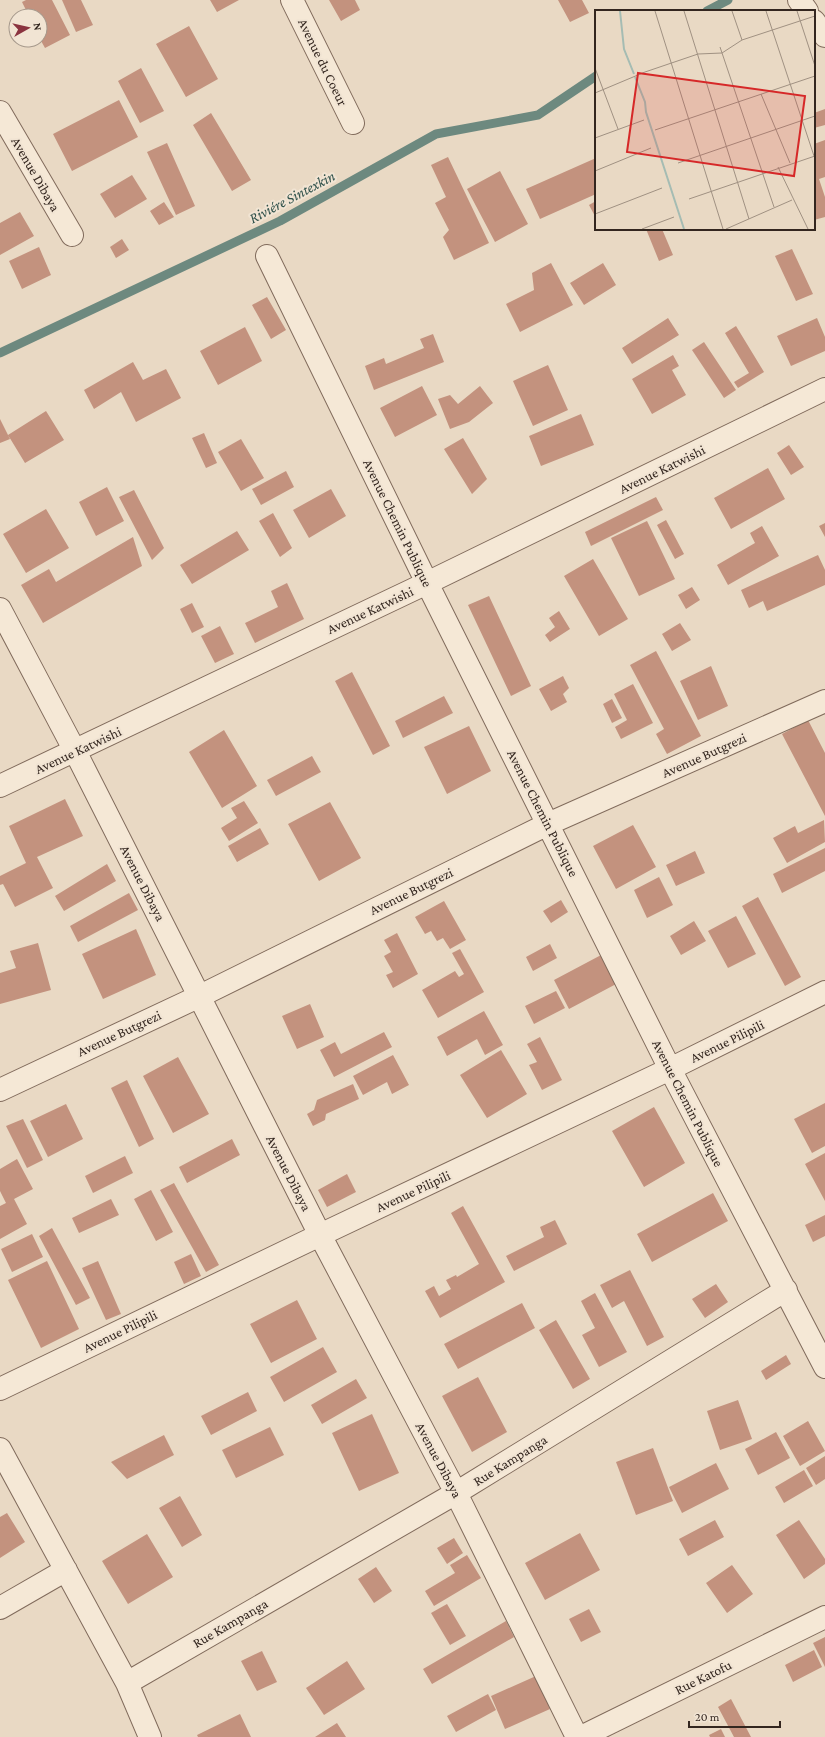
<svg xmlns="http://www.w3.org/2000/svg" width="825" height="1737" viewBox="0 0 825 1737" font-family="'Crimson Pro',serif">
	<rect width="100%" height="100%" fill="#e9d9c4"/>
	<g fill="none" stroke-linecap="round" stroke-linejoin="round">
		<!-- stream -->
		<path stroke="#6d897f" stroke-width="9" d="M707,11L728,0
			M0,353L280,221L436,134L538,115L596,76"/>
	</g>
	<!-- building -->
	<path fill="#c3927e" d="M26,0H52L70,35L45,48L40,39V16H29L22,2Z
		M62,0H81L93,25L76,32Z
		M210,0H239L217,12Z
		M329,0H355L360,10L341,21Z
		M558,0H582L589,13L570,22Z
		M189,26L218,79L186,97L156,44Z
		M141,68L164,111L140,123L118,81Z
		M119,100L138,137L72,171L53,134Z
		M825,109V125L814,128V113Z
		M211,113L251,180L232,191L193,125Z
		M825,140V177L819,179L825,197V217L814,220V144Z
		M167,143L195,206L176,215L147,152Z
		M448,157L489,243L454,260L443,237L449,230L435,203L446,197L431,165Z
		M596,158V194L540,219L526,189Z
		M500,171L528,224L495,242L467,189Z
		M132,175L147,199L115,218L100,194Z
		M596,201V218L589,205Z
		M164,202L174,217L159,225L150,211Z
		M20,212L34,236L0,255V223Z
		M646,229H662L673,255L659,261Z
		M122,239L129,250L116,258L110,247Z
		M39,247L51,275L22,289L9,261Z
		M792,249L813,294L796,301L775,256Z
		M551,263L573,305L520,332L506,304L534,290L532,273Z
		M603,263L616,285L584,305L570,283Z
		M267,297L286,330L271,339L252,305Z
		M668,318L679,335L632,364L622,348Z
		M817,318L825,337V351L791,366L777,336Z
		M736,326L764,372L738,388L734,382L749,373L725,333Z
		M245,327L262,361L218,385L200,351Z
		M433,334L444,362L374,390L365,366L384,358L386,364L424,348L420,339Z
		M704,342L736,390L724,398L692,350Z
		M673,355L679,366L672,370L686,395L652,414L632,379Z
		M133,362L143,380L166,369L181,398L136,422L121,392L94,409L84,390Z
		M548,365L568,410L533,426L513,381Z
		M422,386L437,415L395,437L380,408Z
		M480,386L493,403L469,422L450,429L438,399L450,395L458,404Z
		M46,411L64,440L25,463L8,435Z
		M581,414L594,445L541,466L529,436Z
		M0,419L10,439L0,443Z
		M204,433L217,463L206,468L192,438Z
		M463,438L487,479L472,494L444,449Z
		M241,439L264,478L241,491L218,452Z
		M789,445L804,467L791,475L777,453Z
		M768,468L785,499L731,529L714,498Z
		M286,471L294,487L261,505L252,489Z
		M107,487L124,521L96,536L79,502Z
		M331,489L346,516L309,538L293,510Z
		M134,490L164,548L152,560L119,497Z
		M656,497L663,510L591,546L585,532Z
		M46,509L69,548L26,573L3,534Z
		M273,513L292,548L280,557L259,521Z
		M666,520L684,554L675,559L657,525Z
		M647,521L675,579L639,596L611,538Z
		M825,523V537L819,526Z
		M762,526L779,556L728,585L717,565L755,543L750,533Z
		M237,531L249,550L192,584L180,565Z
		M133,537L142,566L43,623L21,585L49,569L56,582Z
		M818,555L825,570V585L767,611L763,601L749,608L741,590Z
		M593,559L628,619L599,636L564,576Z
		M287,583L304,619L255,643L245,623L278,607L271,591Z
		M692,587L700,600L686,609L678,595Z
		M489,596L531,686L511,696L468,605Z
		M192,603L204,627L192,633L180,609Z
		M559,611L570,629L550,642L545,635L555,627L549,618Z
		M680,623L691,640L672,651L662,634Z
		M220,626L234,654L215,663L201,636Z
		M656,651L701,736L667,754L656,734L664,729L630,665Z
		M711,666L728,706L698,720L680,681Z
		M352,672L390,746L373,755L335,681Z
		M563,676L569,688L563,694L567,702L551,711L539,689Z
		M633,684L653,723L621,739L615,727L627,720L614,694Z
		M444,696L453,713L403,738L395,721Z
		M612,699L622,718L612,723L603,704Z
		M808,720L825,753V816L782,734Z
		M469,726L491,771L447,794L424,747Z
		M224,730L257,786L222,808L189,752Z
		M312,756L321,772L276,796L267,780Z
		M65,799L83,836L37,857L53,888L15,907L3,884L0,885V876L26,863L9,826Z
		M244,801L258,823L229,841L221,828L237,818L231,808Z
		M330,802L361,858L319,881L288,824Z
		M824,820L825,842L787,863L773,838L795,826L798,833Z
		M633,825L656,867L616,889L593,846Z
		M260,828L269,844L237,862L228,846Z
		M825,848V871L782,893L773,874Z
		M695,851L705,873L676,886L666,865Z
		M107,864L116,881L64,911L55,896Z
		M659,877L673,905L647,918L634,890Z
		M129,893L138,910L78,942L70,926Z
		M758,897L801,977L785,986L742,906Z
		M561,900L568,912L551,923L543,911Z
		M444,901L466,940L450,949L443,938L437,941L431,931L425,934L415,917Z
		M736,916L756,954L728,968L708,931Z
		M694,921L706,941L681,955L670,936Z
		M136,929L156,975L103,999L82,954Z
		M397,933L418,974L393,988L386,975L393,972L384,956L391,952L384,940Z
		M38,943L51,990L0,1004V973L16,968L10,951Z
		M550,944L557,958L533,971L526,957Z
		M460,949L484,992L438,1018L422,990L455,971L459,977L464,974L452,953Z
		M603,954L618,983L569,1009L554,980Z
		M556,991L565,1008L534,1024L525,1006Z
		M310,1004L324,1037L297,1049L282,1016Z
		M484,1011L503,1045L485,1055L477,1039L447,1056L437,1037Z
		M384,1032L392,1047L334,1077L320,1050L335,1042L341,1054Z
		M540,1037L562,1080L542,1090L529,1065L537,1062L527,1044Z
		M501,1050L527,1094L487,1118L460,1075Z
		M393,1055L409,1085L392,1094L387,1082L363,1095L353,1076Z
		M178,1057L209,1114L173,1133L143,1076Z
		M127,1080L154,1139L139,1147L111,1088Z
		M353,1084L359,1099L326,1114L325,1120L313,1126L307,1114L314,1110L317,1100Z
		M825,1103V1146L812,1153L794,1119Z
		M66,1104L83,1139L48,1157L30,1121Z
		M654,1107L685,1163L644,1187L612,1131Z
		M23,1119L43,1160L27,1168L6,1126Z
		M232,1139L240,1155L187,1183L179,1167Z
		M825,1153V1201L805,1164Z
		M125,1156L133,1173L93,1193L85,1176Z
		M17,1159L33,1189L14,1199L27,1224L0,1239V1206L6,1203L0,1191V1169Z
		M347,1174L356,1192L327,1207L318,1190Z
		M174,1183L219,1265L206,1272L160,1190Z
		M151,1190L173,1232L156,1241L134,1199Z
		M713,1193L728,1221L652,1262L637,1234Z
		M111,1199L119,1215L79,1233L72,1218Z
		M463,1206L505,1282L440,1318L425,1291L434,1286L439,1296L451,1289L446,1280L456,1275L457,1277L479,1264L451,1213Z
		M825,1215V1236L813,1242L805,1225Z
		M555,1220L567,1244L514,1271L506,1256L544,1237L540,1227Z
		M52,1228L90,1298L76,1305L39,1236Z
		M32,1234L43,1257L12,1272L1,1249Z
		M191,1254L201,1276L184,1284L174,1262Z
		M47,1261L79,1329L41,1348L8,1280Z
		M98,1261L121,1314L106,1320L82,1268Z
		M630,1270L664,1337L647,1346L624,1301L612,1308L600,1285Z
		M716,1284L728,1302L705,1318L692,1299Z
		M595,1293L627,1352L599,1367L582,1335L595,1328L581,1301Z
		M297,1300L317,1339L271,1363L250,1324Z
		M522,1303L535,1328L458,1369L444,1344Z
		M556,1320L590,1379L573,1389L539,1330Z
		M323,1347L337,1372L284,1402L270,1377Z
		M786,1355L791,1364L766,1380L761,1371Z
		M478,1377L507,1432L472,1452L442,1396Z
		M356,1379L367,1398L322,1424L311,1405Z
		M248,1392L257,1411L211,1435L201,1416Z
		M738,1400L752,1439L720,1450L707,1411Z
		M372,1414L399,1473L359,1491L332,1433Z
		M808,1421L825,1451L800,1466L783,1436Z
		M270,1427L284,1455L236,1478L222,1450Z
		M776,1432L790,1458L758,1475L745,1449Z
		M164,1435L174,1455L127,1479L111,1462Z
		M653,1448L673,1501L636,1515L616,1462Z
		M825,1456V1479L816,1485L806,1468Z
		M716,1463L729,1489L682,1513L669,1487Z
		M804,1470L813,1486L784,1503L775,1487Z
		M180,1496L202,1535L182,1547L159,1508Z
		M7,1513L25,1542L0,1558V1517Z
		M715,1520L724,1537L688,1556L679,1539Z
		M799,1520L825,1559V1564L804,1579L776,1535Z
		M580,1533L600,1570L545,1600L525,1563Z
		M147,1534L173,1577L128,1604L102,1561Z
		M454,1538L463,1553L447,1564L437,1548Z
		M467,1555L481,1578L434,1606L425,1591L455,1573L450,1565Z
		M732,1565L753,1594L727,1613L706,1583Z
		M376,1567L392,1591L374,1603L358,1579Z
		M447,1604L466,1636L450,1645L431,1613Z
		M589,1609L601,1632L581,1642L569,1619Z
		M506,1621L514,1637L432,1684L423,1669Z
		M825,1637V1667L813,1643Z
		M814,1650L822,1667L793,1682L785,1665Z
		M262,1651L277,1682L257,1691L241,1661Z
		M347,1661L365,1689L324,1715L306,1688Z
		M536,1676L550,1709L505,1729L491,1696Z
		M488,1694L496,1710L456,1732L447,1716Z
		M731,1699L751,1737H734L718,1707Z
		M240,1714L251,1737H198L197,1735Z
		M337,1723L346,1737H315Z
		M721,1729L725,1737H710L709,1735Z"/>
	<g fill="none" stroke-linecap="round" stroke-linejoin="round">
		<defs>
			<path id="street" d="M292,0L353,123
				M799,0L807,11
				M814,21L825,36
				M0,112L72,235
				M267,256L427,583L670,1069L825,1367
				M0,609L75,751L320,1235L456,1493L577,1737
				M0,786L427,583L825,389
				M0,1090L200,996L548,824L825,701
				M0,1389L320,1235L670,1069L825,992
				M0,1449L127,1683L150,1737
				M0,1608L66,1570
				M127,1683L456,1493L786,1290
				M581,1737L825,1617"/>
		</defs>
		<!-- street casing -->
		<use href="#street" stroke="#816b5c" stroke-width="24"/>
		<!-- street -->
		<use href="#street" stroke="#f5e8d6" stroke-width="22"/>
	</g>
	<g text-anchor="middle" stroke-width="4" stroke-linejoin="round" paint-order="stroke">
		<!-- street labels -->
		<g font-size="14" fill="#33261f" stroke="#f1e4d3">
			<text transform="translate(323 62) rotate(64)" y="5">Avenue du Coeur</text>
			<text transform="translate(36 174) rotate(60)" y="5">Avenue Dibaya</text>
			<text transform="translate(662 469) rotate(-26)" y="5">Avenue Katwishi</text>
			<text transform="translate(398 523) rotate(64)" y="5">Avenue Chemin Publique</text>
			<text transform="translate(370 610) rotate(-25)" y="5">Avenue Katwishi</text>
			<text transform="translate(78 750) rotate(-25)" y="5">Avenue Katwishi</text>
			<text transform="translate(704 755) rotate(-24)" y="5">Avenue Butgrezi</text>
			<text transform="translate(543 813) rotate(63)" y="5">Avenue Chemin Publique</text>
			<text transform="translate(143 883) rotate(63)" y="5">Avenue Dibaya</text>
			<text transform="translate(411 891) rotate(-26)" y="5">Avenue Butgrezi</text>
			<text transform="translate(119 1033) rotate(-25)" y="5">Avenue Butgrezi</text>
			<text transform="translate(727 1041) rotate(-26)" y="5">Avenue Pilipili</text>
			<text transform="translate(688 1103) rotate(63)" y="5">Avenue Chemin Publique</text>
			<text transform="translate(289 1173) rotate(63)" y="5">Avenue Dibaya</text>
			<text transform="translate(413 1191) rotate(-25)" y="5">Avenue Pilipili</text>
			<text transform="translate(120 1331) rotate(-26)" y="5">Avenue Pilipili</text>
			<text transform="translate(439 1460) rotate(62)" y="5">Avenue Dibaya</text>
			<text transform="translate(510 1460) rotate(-32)" y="5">Rue Kampanga</text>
			<text transform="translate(230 1623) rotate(-30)" y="5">Rue Kampanga</text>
			<text transform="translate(703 1677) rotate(-26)" y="5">Rue Katofu</text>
		</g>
		<!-- water labels -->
		<g font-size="15" font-style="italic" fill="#30514b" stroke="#f1e4d3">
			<text transform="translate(292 197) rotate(-28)" y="5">Riviére Sintexkin</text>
		</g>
	</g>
	<!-- overview -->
	<g transform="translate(595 10)">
		<rect width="220" height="220" fill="#e9d9c4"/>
		<path fill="none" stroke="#a5bcb3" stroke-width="2" d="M25,1L29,39L39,64M40,67L50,92L51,102L89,219"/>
		<path fill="none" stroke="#a09182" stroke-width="1" d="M60,1L128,219M89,1L154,209M137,1L147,30M171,1L220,149M202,1L220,56M125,37L179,197M0,58L23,119M0,83L50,62L103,44L127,43L147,30L220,6M166,84L195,153M60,120L220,66M0,128L49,110M83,153L220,106M183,157L213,219M0,161L56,138M94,189L220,146M0,204L67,178M47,219L79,207M131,219L197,190"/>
		<path fill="#d62828" fill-opacity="0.15" stroke="#d62828" stroke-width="2" d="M43,63L210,86L199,166L32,142Z"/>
		<rect width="220" height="220" fill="none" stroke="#33261f" stroke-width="2"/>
	</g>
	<!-- north arrow -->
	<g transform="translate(28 28) rotate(82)"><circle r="19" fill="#f1e4d3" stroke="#a5988b"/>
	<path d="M0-3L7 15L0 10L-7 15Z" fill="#8a333f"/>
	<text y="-6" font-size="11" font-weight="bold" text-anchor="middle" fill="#33261f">N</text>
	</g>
	<!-- scale -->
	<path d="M689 1721v6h91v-6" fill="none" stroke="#33261f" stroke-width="2"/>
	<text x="695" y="1721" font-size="12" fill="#33261f" stroke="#f1e4d3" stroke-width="3" paint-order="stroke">20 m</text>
</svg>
